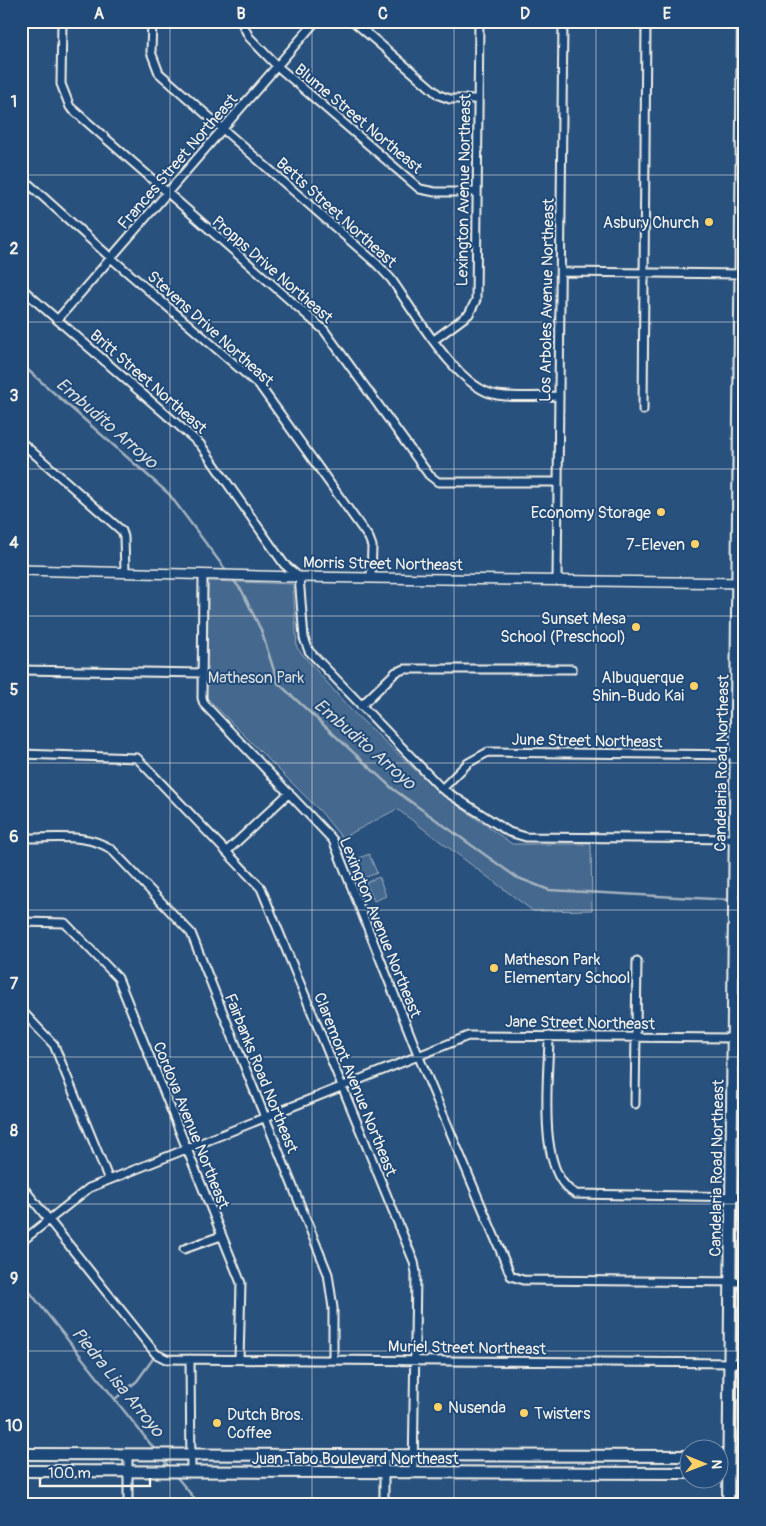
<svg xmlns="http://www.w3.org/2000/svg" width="766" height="1526" viewBox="0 0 766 1526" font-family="Pangolin,sans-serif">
	<rect width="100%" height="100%" fill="#28517e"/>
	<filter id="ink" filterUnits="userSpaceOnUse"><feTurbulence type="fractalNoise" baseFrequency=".02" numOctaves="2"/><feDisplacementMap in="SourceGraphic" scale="10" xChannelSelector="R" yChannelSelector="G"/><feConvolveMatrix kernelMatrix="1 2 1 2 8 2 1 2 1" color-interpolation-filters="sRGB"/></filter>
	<g filter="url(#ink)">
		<!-- green -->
		<path fill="#45688e" stroke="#9cacbb" d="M208,581L293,584L297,648L350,709L440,793L512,844H591L592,910L533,911L397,809L342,838L321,812L206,697Z
			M369,854L377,873L364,878L357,859Z
			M379,877L386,896L374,901L366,882Z"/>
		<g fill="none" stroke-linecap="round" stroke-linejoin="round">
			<!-- stream -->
			<path stroke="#a4b2be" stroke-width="2.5" d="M21,364L169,494L228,573
				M231,577L242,591L261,630L278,683L393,789L516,877L549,890L731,900
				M736,900H745
				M21,1281L156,1451
				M115,1399L137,1381L155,1356
				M161,1457L170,1468
				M175,1475L195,1499"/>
			<defs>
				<path id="minor" d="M62,21L61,84L70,107L324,330L429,475L438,482H558
					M152,21L151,52L159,73L377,264L391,279C414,311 457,389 497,395C517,398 539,396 559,396
					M241,21L249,37L277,66L420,189L435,192H477
					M353,21L439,95L450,99H478
					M21,177L111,258L260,386L369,538L372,546L371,578
					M561,272L743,274
					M21,288L200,444L284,564L299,577L304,638L309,651L442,789L509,832L526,837L745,839
					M58,319L316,21
					M434,340L469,314L476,300L479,21
					M643,410L646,21
					M21,442L122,531L124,537L125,572
					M203,575L202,698L204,704L333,840L421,1062L511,1276L523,1280L743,1282
					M557,580L563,21
					M21,670L202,673
					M361,706L396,672L405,669H572
					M21,754L137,758L261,888L414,1262L416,1273L413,1473
					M442,789L468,763L488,752L745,755
					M21,838C50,839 88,832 112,850L191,933L328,1274L333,1308V1359
					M227,851L289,793
					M21,922L65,923L118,978L241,1283L239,1359
					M21,1010L54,1045L109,1180
					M549,1036C549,1075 535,1174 576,1194L744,1197
					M635,1104L637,961
					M21,1185L156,1354L166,1359L743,1363
					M21,1242L89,1188L468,1036L734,1038L745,1042
					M184,1249L221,1236
					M190,1359L191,1472
					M128,1454V1505
					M384,1505V1456"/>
				<path id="tertiary" d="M21,570L299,577L745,583"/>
				<path id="secondary" d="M21,1454L688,1456
					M21,1471L688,1473
					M728,1505L743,21
					M742,1505L745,1178"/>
			</defs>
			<!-- minor casing -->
			<use href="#minor" stroke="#f4f1e8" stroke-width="11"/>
			<!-- tertiary casing -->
			<use href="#tertiary" stroke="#f4f1e8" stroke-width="12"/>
			<!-- secondary casing -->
			<use href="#secondary" stroke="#f4f1e8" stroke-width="14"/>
			<!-- minor -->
			<use href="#minor" stroke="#1f4a7a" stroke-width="7"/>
			<!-- tertiary -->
			<use href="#tertiary" stroke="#1f4a7a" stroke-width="9"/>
			<!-- secondary -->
			<use href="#secondary" stroke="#1f4a7a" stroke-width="10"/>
		</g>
	</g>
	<!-- grid -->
	<path fill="none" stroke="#f4f1e8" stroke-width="1" stroke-opacity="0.55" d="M170,21V1505M312,21V1505M454,21V1505M596,21V1505M21,175H745M21,322H745M21,469H745M21,616H745M21,763H745M21,910H745M21,1057H745M21,1204H745M21,1351H745"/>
	<!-- markers -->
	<g fill="#ffd166" stroke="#1f4a7a" stroke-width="2">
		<circle cx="709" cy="222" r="5"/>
		<circle cx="661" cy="512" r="5"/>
		<circle cx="695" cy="544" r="5"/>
		<circle cx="636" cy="627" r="5"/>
		<circle cx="694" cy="686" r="5"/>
		<circle cx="494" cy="968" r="5"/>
		<circle cx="438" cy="1407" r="5"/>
		<circle cx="524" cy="1413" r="5"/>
		<circle cx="217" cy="1423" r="5"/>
	</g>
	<g text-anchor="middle" stroke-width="4" stroke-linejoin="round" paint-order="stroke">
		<!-- street labels -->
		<g font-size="16" fill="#f4f1e8" stroke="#1f4a7a">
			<text transform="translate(359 118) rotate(40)" y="6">Blume Street Northeast</text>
			<text transform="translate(177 161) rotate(-49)" y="6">Frances Street Northeast</text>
			<text transform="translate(463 190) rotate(-89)" y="6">Lexington Avenue Northeast</text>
			<text transform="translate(337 212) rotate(42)" y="6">Betts Street Northeast</text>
			<text transform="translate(273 269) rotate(41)" y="6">Propps Drive Northeast</text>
			<text transform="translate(546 300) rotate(-89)" y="6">Los Arboles Avenue Northeast</text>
			<text transform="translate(211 328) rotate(42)" y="6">Stevens Drive Northeast</text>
			<text transform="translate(149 381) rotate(41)" y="6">Britt Street Northeast</text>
			<text transform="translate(383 563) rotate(1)" y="6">Morris Street Northeast</text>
			<text transform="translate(587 740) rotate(1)" y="6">June Street Northeast</text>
			<text transform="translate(721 763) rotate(-89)" y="6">Candelaria Road Northeast</text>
			<text transform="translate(381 927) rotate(68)" y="6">Lexington Avenue Northeast</text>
			<text transform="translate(580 1022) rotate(1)" y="6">Jane Street Northeast</text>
			<text transform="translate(262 1073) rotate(68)" y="6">Fairbanks Road Northeast</text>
			<text transform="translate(356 1084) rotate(68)" y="6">Claremont Avenue Northeast</text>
			<text transform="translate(192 1125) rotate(68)" y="6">Cordova Avenue Northeast</text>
			<text transform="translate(716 1168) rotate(-89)" y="6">Candelaria Road Northeast</text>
			<text transform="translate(467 1347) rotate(1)" y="6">Muriel Street Northeast</text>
			<text x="355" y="1464">Juan Tabo Boulevard Northeast</text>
		</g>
		<!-- poi labels -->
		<g font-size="16" fill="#f4f1e8" stroke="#1f4a7a" text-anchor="end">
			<text x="699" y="228">Asbury Church</text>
			<text x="651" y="518">Economy Storage</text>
			<text x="685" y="550">7-Eleven</text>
			<text x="626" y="624">Sunset Mesa<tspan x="626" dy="18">School (Preschool)</tspan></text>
			<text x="684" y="683">Albuquerque<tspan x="684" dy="18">Shin-Budo Kai</tspan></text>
			<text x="504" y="965" text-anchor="start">Matheson Park<tspan x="504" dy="18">Elementary School</tspan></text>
			<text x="448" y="1413" text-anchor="start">Nusenda</text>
			<text x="534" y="1419" text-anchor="start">Twisters</text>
			<text x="227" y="1420" text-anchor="start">Dutch Bros.<tspan x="227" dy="18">Coffee</tspan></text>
		</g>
		<!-- park labels -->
		<g font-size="16" fill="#dadcda" stroke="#1f4a7a">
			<text x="256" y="683">Matheson Park</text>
		</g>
		<!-- water labels -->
		<g font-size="18" font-style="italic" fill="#d9dcda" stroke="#1f4a7a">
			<text transform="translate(107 423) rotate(41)" y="6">Embudito Arroyo</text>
			<text transform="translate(365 744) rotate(41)" y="6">Embudito Arroyo</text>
			<text transform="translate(118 1382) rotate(51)" y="6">Piedra Lisa Arroyo</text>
		</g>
	</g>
	<!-- margin -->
	<rect width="766" height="1526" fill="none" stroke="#1f4a7a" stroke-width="55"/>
	<!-- north arrow -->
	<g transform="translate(704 1464) rotate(91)"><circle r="24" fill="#1f4a7a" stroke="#748da6"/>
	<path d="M0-4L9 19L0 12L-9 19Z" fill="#ffd166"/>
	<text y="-8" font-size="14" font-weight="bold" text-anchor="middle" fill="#f4f1e8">N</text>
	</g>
	<!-- scale -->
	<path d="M40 1478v8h110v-8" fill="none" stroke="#f4f1e8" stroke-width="2.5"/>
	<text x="48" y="1478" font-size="15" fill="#f4f1e8" stroke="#1f4a7a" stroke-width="4" paint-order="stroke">100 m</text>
	<rect x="28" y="28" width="710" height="1470" fill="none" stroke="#f4f1e8" stroke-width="2"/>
	<g font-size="16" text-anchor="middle" font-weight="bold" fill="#f4f1e8">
		<text x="99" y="19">A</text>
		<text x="241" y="19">B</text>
		<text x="383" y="19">C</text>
		<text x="525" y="19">D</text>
		<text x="667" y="19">E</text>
		<text x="14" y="107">1</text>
		<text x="14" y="254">2</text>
		<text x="14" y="401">3</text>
		<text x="14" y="548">4</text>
		<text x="14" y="695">5</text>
		<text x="14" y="842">6</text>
		<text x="14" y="989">7</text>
		<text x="14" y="1136">8</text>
		<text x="14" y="1284">9</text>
		<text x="14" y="1431">10</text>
	</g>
</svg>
